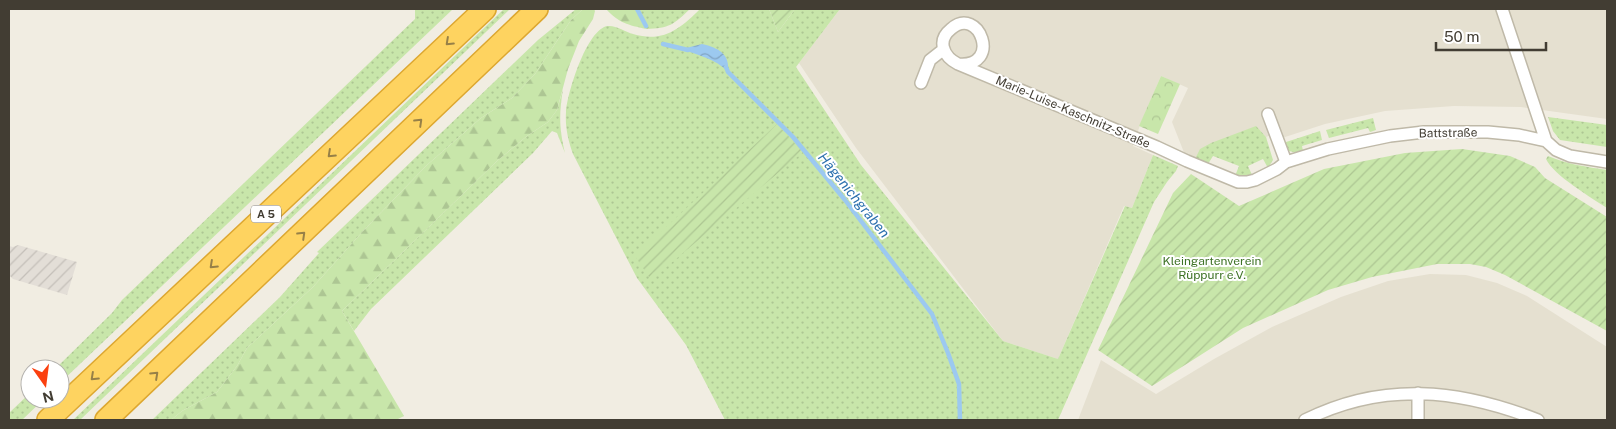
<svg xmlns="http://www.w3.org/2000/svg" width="1616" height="429" viewBox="0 0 1616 429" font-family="'Public Sans',sans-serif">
	<defs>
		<pattern id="industrial-furrows" width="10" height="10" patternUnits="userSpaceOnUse" patternTransform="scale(1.25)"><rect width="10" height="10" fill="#e3ded7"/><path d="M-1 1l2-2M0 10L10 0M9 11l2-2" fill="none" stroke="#c4bfb9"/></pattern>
		<pattern id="grass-dots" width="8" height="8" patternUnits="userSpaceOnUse" patternTransform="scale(1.25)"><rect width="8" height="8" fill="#c8e6aa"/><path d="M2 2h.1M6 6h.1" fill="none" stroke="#adc693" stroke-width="1.8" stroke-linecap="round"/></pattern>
		<pattern id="forest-firs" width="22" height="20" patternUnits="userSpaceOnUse" patternTransform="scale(1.25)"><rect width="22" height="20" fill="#c8e6aa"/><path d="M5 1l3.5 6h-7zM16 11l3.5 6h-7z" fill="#adc693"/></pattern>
		<pattern id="park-crowns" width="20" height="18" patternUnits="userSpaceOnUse" patternTransform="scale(1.25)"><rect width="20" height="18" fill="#c8e6aa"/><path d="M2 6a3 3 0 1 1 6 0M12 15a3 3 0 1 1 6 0" fill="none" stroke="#adc693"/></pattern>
		<pattern id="garden-furrows" width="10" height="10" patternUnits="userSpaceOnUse" patternTransform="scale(1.25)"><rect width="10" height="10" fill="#c8e6aa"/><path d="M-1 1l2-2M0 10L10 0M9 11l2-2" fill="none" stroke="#adc693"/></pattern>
		<pattern id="water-waves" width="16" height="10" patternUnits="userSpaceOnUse" patternTransform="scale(1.25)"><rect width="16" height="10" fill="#9cc9f0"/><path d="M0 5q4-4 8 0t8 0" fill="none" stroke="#81a4c3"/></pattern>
	</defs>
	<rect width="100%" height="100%" fill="#f1ede2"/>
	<!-- residential -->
	<path fill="#e5e0d0" d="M840,9H1607V119L1521,107L1454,106L1385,111L1325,124L1282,138L1279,132L1266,137L1256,127L1195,159L1185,155L1172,122L1188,88L1161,76L1140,125L1133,146L1153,155L1132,208L1124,206L1058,359L1003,341L856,148L799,63Z
		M1430,274L1466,275L1497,283L1527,296L1607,347V420H1078L1101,360L1156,394L1214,359L1272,327L1341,297L1388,281Z"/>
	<!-- industrial -->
	<path fill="url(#industrial-furrows)" d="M18,245L77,262L67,295L13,279L9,275V246L13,247Z"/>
	<!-- grass -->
	<path fill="url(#grass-dots)" d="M415,9H453L60,383V369H55L112,313L122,300L415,19Z
		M504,9H510L80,420H73Z
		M576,9H583L571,20L535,74L512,98L481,118L427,165L365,229L313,287L247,348L237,366L217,392L182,411L171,420H152L280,297L319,253L317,252L538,40Z
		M635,9H690C673,25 670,28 646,29Z
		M700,9H769L778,32L795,9H840L796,67L861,165L1003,341L1058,359L1125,206L1132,208L1153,155L1178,166L1176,171L1167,182L1154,202L1058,420H725L686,345L637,278L573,154C568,140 565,127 566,112C567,94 587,28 608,26C615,25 626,32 633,34C663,43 680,29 700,9Z
		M563,89C559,114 559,128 565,153L557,133L552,131L533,153L371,309L354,331L342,311L497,161L527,136L548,122L557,110Z
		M1548,117L1607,125V147L1560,140L1553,131Z
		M1373,118L1376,130L1370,132L1368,128L1329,138L1326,130Z
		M1256,126L1266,137L1273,160L1268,168L1263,159L1248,166L1252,175L1244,177L1235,176L1239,166L1213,156L1208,164L1195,159L1200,149L1211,143Z
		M1320,131L1322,140L1302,146L1303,151C1294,153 1286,153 1283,143Z
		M1548,156C1567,164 1587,167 1607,170V208C1592,198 1553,175 1546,159Z
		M30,393V399H44L22,420H9V413Z"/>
	<!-- forest -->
	<path fill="url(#forest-firs)" d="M583,9H594L595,11L593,19L579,41L568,69L557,110L548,122L527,136L497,161L342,311L404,416L396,420H171L182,411L217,392L237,366L247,348L313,287L365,229L427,165L481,118L512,98L535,74L571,20Z
		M606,9H635L646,29C628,25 619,23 606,9Z"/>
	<!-- park -->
	<path fill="url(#park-crowns)" d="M1161,76L1180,84L1158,134L1139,126Z"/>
	<!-- garden -->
	<path fill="url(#garden-furrows)" d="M769,9H795L778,32Z
		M777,124L803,152L651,280L635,256Z
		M1462,149L1510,156L1535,167L1545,178L1607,217V331L1505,275L1486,267L1470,264H1437L1372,277L1328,290L1243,328L1152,386L1098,350L1173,193L1191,174L1239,206L1324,169L1405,153Z"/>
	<!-- water -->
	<path fill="url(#water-waves)" d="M702,44C719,48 730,54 728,72C715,58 699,56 682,49Z"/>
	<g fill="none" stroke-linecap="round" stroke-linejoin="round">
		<!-- stream -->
		<path stroke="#9cc9f0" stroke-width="4.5" d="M637,9L646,26
			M663,44L688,50
			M726,67L728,72L793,137L845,200L932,314L948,353L959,384L960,420"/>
		<defs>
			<path id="street" d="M1502,9L1546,141
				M958,64C1003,68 979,4 951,29C936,41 944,57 958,64L1157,147L1187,161L1238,182H1247L1255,180L1277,169L1286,162L1328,149L1390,136L1424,132H1488L1519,135L1546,141L1556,150L1570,156L1607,162
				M921,83L930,60L944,49
				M1268,114L1286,162
				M1305,420C1383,381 1459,389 1538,420
				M1418,420V393"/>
			<path id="highway" d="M48,420L485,9
				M106,420L537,9"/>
		</defs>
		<!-- street casing -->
		<use href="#street" stroke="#bfb9a8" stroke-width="14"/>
		<!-- highway casing -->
		<use href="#highway" stroke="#dda730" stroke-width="24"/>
		<!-- street -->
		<use href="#street" stroke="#fff" stroke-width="11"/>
		<!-- highway -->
		<use href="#highway" stroke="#fed360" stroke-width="21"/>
	</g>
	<!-- one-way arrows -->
	<defs><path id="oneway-chevron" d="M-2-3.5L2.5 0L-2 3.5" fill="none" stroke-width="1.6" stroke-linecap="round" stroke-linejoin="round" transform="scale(1.25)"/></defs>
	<g stroke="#978047">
		<use href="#oneway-chevron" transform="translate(449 42) rotate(137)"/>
		<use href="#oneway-chevron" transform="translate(419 122) rotate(-44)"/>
		<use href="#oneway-chevron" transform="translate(331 154) rotate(137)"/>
		<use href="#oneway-chevron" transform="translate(302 235) rotate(-44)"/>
		<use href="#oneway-chevron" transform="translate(213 265) rotate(137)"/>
		<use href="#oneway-chevron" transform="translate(155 375) rotate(-43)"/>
		<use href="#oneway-chevron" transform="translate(94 377) rotate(137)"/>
	</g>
	<g text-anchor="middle" stroke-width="4" stroke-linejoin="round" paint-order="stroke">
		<!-- shield labels -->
		<rect fill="#fff" stroke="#7b7770" stroke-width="1" x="251" y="205.5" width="30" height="17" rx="4"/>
		<g font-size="11" font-weight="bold" fill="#423d33">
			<text x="266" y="218">A 5</text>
		</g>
		<!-- street labels -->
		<g font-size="12" fill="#423d33" stroke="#fff">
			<text transform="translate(1073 112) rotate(23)" y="4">Marie-Luise-Kaschnitz-Straße</text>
			<text transform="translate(1448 133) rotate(-1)" y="4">Battstraße</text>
		</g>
		<!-- park labels -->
		<g font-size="12" fill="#3f7327" stroke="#fff">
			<text x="1212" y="265">Kleingartenverein<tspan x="1212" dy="14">Rüppurr e.V.</tspan></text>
		</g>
		<!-- water labels -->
		<g font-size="14" font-style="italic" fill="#2c70ae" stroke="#fff">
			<text transform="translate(854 195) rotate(51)" y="5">Hägenichgraben</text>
		</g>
	</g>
	<!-- border -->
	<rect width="1616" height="429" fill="none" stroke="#423d33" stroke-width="20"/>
	<!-- north arrow -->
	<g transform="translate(45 384) rotate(166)"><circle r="24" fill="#ffffff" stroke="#b3b1ad"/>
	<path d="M0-4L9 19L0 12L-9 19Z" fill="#fb400f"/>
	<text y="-8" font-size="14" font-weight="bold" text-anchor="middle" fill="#423d33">N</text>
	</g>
	<!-- scale -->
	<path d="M1436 42v8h110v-8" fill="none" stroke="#423d33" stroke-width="2.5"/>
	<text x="1444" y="42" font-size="15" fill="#423d33" stroke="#ffffff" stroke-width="4" paint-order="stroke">50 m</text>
</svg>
